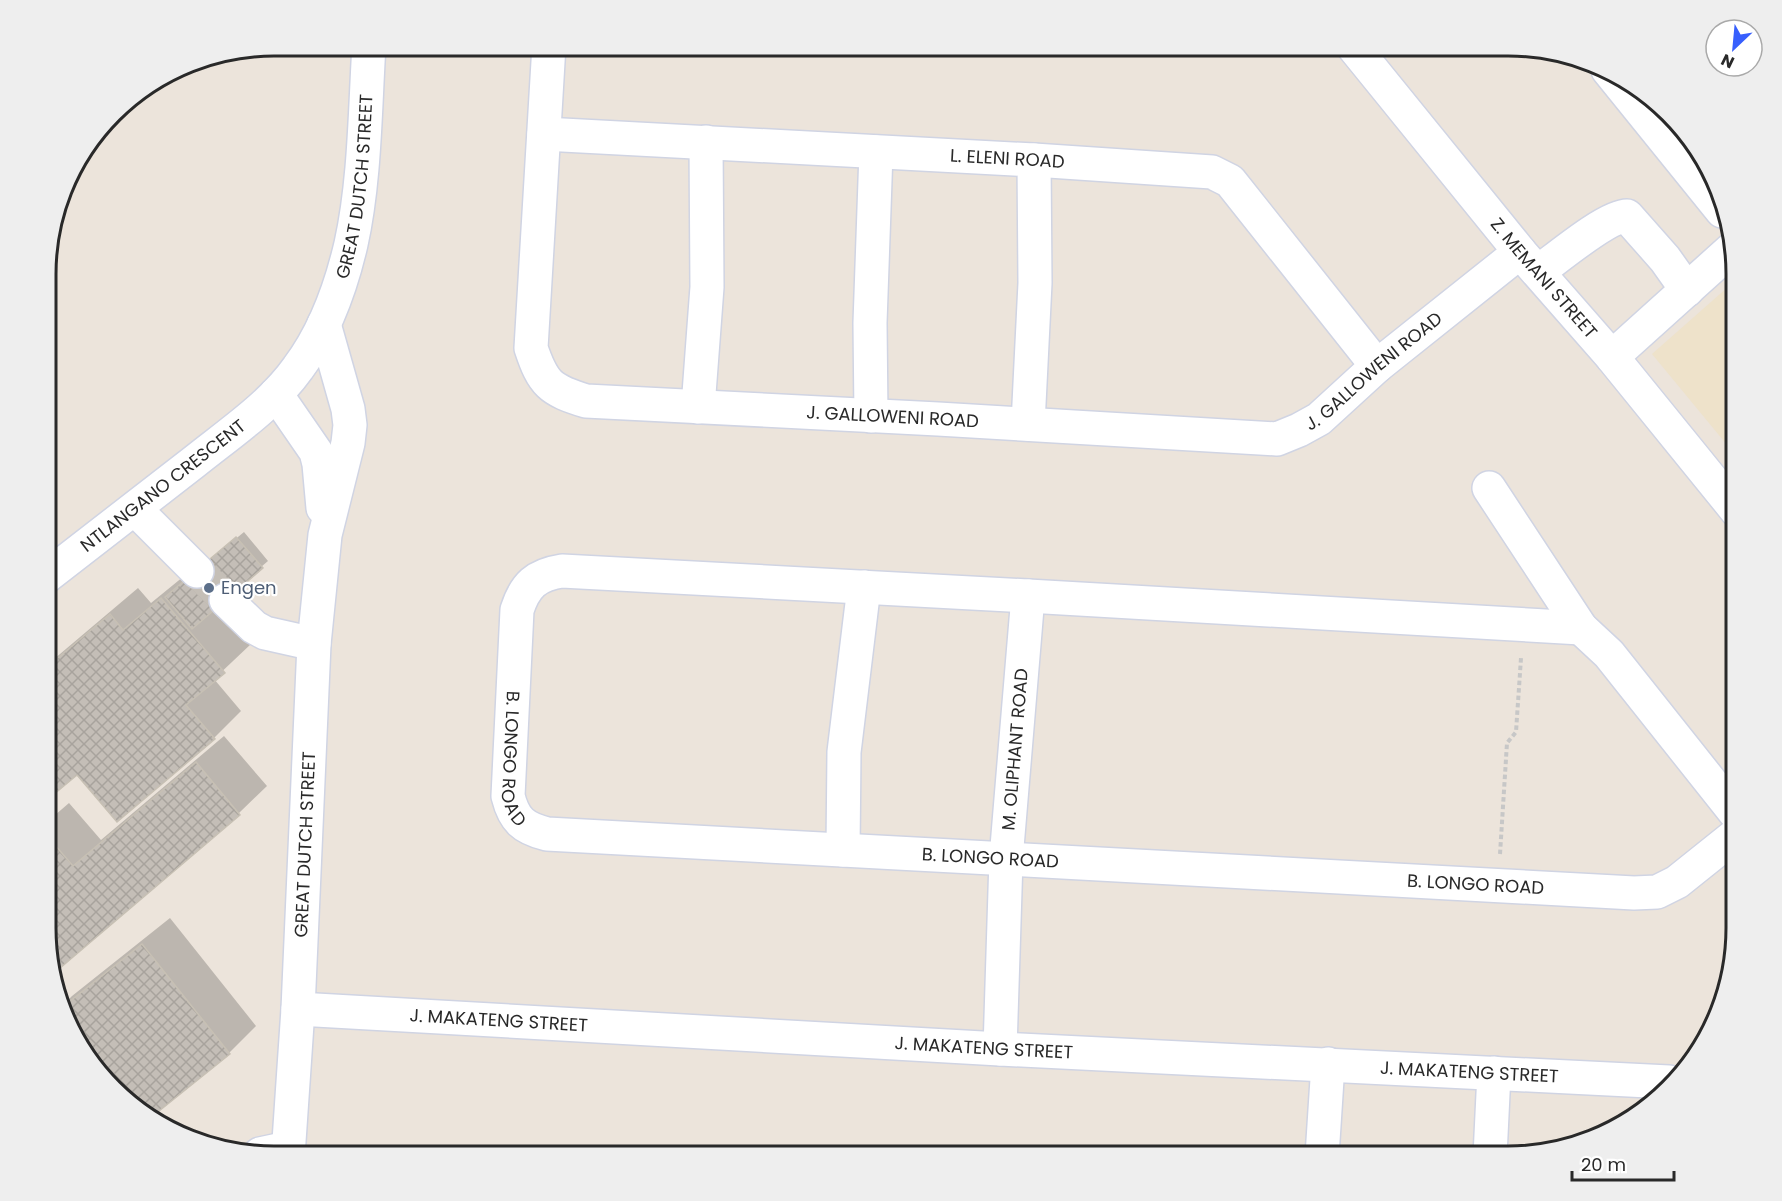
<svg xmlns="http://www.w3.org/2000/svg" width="1782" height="1201" viewBox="0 0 1782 1201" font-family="Poppins,sans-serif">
	<defs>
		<pattern id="building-cross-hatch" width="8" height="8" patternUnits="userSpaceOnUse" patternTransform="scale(1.5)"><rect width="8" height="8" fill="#c4beb7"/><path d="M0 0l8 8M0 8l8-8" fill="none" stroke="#a8a39d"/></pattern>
	</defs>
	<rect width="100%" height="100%" fill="#ece4db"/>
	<!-- education -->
	<path fill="#eee2ca" d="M1737,279V457L1652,354Z"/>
	<!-- shadow -->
	<path fill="#0003" d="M244,532L268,561L217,605L251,644L214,679L241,711L214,738L77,773L47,798V665L138,588L151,603L189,572L192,575Z
		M224,736L267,786L239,813L52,972L47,957V822L69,803L101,840Z
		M170,918L256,1026L229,1053L147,1118L76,1042L63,1005L72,996Z"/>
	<!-- building -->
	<path fill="url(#building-cross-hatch)" stroke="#c7c0b4" stroke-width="1.5" d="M236,537L263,568L192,629L165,597Z
		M161,598L225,673L186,705L215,739L117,822L77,775L47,800V667L110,614L123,630Z
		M196,762L240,815L53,974L47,957V836L73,866Z
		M142,944L230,1054L149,1119L76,1042L64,1006Z"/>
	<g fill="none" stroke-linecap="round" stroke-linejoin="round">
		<!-- minor-tunnel -->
		<path stroke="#c5bfb7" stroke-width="33" stroke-dasharray="33 16" stroke-linecap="butt" d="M197,571L226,600"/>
		<defs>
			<g id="minor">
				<path id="s1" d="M549,45L531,348C543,384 550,390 586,401L938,419L1277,439L1299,430L1319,419L1377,366L1520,252"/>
				<path id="s2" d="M1352,45L1520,252L1612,357L1737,511"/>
				<path d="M1608,70L1722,211"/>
				<path id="s3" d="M544,134L1034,160L1212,172L1230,181L1377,366"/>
				<path d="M1538,272C1556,259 1607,216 1627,216L1665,259L1687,290"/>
				<path d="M1612,357L1733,248"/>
				<path d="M276,394L316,452L319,464L323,508"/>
				<path d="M698,407L707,287L706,142"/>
				<path d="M871,416L870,323L876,152"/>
				<path d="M1028,424L1035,283L1034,160"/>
				<path d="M1489,488L1581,628L1609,654L1737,815"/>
				<path d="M135,509L197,571"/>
				<path id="s4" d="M47,576C96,538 145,500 194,462C230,433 271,406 298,368C325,332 341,287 351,244C365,181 365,109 369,45"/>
				<path d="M226,600L254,627L265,633L314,644"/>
				<path id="s5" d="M1581,628L1028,596L562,571C536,575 525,585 517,610L508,796C514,820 523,828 547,834L1634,893L1657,892L1677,882L1737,834"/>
				<path d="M843,850L844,752L864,587"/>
				<path id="s6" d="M298,1009L1000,1049L1669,1082"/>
				<path id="s7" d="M1000,1049L1006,859L1028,596"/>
				<path d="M260,1154L288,1148"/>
				<path id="s8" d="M288,1156L298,1009L314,644L325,535L348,443L350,425L348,409L324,324"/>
				<path d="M1322,1156L1328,1064"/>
				<path d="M1490,1156L1494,1073"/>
			</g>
		</defs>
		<!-- minor casing -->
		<use href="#minor" stroke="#d0d4e3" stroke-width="36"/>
		<!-- path -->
		<path stroke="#c7c7c7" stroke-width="4" stroke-dasharray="4.5 3" stroke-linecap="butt" d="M1500,854L1507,743L1516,732L1521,658"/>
		<!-- minor -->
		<use href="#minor" stroke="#fff" stroke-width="33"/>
	</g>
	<!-- markers -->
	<circle fill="#5c6f8a" stroke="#fff" stroke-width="2" cx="209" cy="588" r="6"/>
	<g text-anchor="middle" stroke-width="4.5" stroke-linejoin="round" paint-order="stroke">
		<!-- street labels -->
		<g font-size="18" fill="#292929" stroke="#fff">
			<text dy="6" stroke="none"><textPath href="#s3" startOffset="464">L. ELENI ROAD</textPath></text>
			<text dy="6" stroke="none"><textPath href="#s4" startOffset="520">GREAT DUTCH STREET</textPath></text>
			<text dy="6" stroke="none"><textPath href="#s2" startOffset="302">Z. MEMANI STREET</textPath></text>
			<text dy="6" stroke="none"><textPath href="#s1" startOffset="1196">J. GALLOWENI ROAD</textPath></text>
			<text dy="6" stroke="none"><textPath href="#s1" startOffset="692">J. GALLOWENI ROAD</textPath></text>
			<text dy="6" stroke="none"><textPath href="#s4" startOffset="147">NTLANGANO CRESCENT</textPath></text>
			<text dy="6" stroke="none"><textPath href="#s7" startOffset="300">M. OLIPHANT ROAD</textPath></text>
			<text dy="6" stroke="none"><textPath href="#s5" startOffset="1234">B. LONGO ROAD</textPath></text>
			<text dy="6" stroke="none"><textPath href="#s8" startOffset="312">GREAT DUTCH STREET</textPath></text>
			<text dy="6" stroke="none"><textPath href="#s5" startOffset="1773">B. LONGO ROAD</textPath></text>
			<text dy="6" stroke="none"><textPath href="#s5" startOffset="2259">B. LONGO ROAD</textPath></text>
			<text dy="6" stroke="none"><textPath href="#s6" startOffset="201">J. MAKATENG STREET</textPath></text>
			<text dy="6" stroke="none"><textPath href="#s6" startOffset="687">J. MAKATENG STREET</textPath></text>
			<text dy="6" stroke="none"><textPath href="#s6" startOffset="1173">J. MAKATENG STREET</textPath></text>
		</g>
		<!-- service labels -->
		<g font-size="18" fill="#4e5e75" stroke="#fff" text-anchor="start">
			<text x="221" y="594">Engen</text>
		</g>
	</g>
	<!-- crop -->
	<path d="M0 0H1782V1201H0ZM274 56H1508A218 218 0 0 1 1726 274V928A218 218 0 0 1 1508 1146H274A218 218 0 0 1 56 928V274A218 218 0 0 1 274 56Z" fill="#eee" fill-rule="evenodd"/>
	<path fill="none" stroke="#292929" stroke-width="3" d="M274 56H1508A218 218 0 0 1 1726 274V928A218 218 0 0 1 1508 1146H274A218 218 0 0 1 56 928V274A218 218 0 0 1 274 56Z"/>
	<!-- north arrow -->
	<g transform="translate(1734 48) rotate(206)"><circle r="28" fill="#ffffff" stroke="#a9a9a9" stroke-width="1.5"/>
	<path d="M0-4.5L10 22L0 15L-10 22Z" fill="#375ffd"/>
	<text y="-9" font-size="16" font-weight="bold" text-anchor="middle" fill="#292929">N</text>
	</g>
	<!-- scale -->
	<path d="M1572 1171v9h102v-9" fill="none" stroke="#292929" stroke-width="3"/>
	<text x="1581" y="1171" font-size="18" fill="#292929" stroke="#ffffff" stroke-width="4.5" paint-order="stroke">20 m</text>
</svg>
